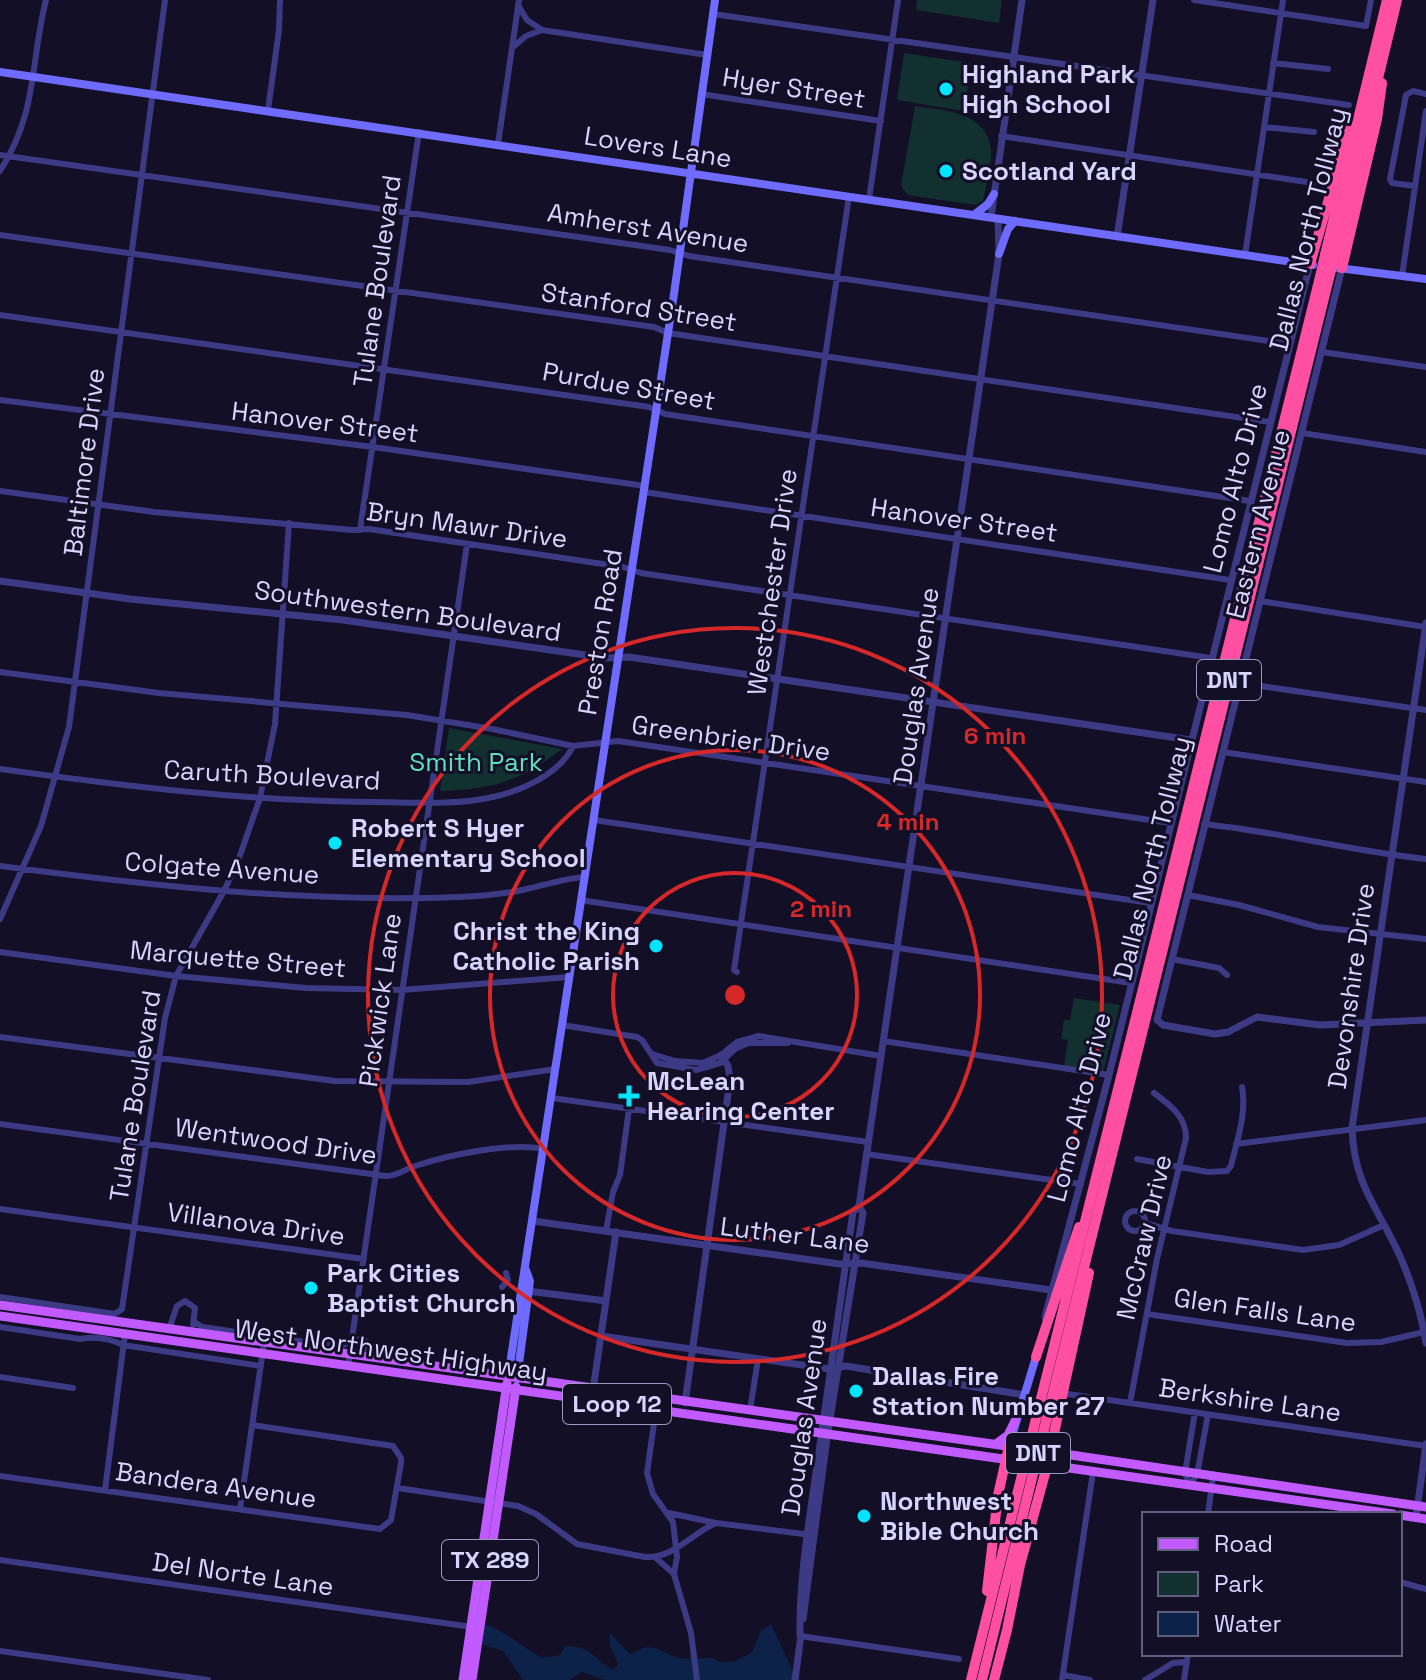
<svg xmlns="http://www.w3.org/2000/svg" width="1426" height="1680" viewBox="0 0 1426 1680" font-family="'Space Grotesk',sans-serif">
	<rect width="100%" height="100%" fill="#130f26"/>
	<!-- green -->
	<path fill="#12302f" d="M917,0H1002L999,23L916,10Z
		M904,53L971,63L964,111L897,100Z
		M915,106C944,110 988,112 991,150C992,166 986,186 983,201L975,205L908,195L901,186Z
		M449,728L562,749C521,781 491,790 440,791Z
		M1074,998L1120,1005L1103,1073L1064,1066L1068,1040L1061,1039L1064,1020H1070Z"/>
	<!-- water -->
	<path fill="#0c2248" d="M484,1624C506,1631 522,1647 542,1658L560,1655L565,1646C593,1645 593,1660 614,1670L618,1664L609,1643L610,1633L630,1654C653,1643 650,1646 671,1655C683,1661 697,1658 710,1658C718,1658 714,1661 722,1662C731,1664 745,1657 752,1652L761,1631L771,1624L797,1680H605L582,1672L569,1680H523L503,1651L481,1644Z"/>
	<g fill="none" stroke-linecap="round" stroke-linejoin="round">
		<!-- minor -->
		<path stroke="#3d3a85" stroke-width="6" d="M1194,0L1366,26L1371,0
			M518,5L527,20L542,30L707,55
			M713,14L1349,105
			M512,48L526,36L542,30
			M1273,63L1328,69
			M701,94L881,121
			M268,110L279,30L280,0
			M1264,127L1314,132
			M1001,136L1313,183
			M498,144L519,0
			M0,155L670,250L689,256L1289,344
			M0,171C38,112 30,63 46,0
			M1415,186L1392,183L1390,179L1406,95L1413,91L1426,94
			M869,199L898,0
			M0,235L654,327L668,333L1270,422
			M1245,255L1283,0
			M1402,276L1426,111
			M0,315L649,407L665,414L1250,501
			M1322,352L1426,367
			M0,400L373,447L645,486
			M1302,433L1426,452
			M0,491L154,512L352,530L369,529L623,567L641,573L1211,658
			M644,492L1230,580
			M360,530L419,132
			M1260,601L1426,627
			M0,672L159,693L407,715L492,729L573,746L618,741L1170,823
			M1240,683L1426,710
			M1223,752L1426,782
			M0,769C123,786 246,801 371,802C411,802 453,806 493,797C521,791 560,774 573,746
			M594,820L1150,903
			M1204,824C1279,832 1351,851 1426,859
			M0,866C152,886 306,903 459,897C483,896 508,894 531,888C549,884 566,878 585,877
			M1188,895L1239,905L1318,927L1426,939
			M580,900L1131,983
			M0,919L41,826L69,727L165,0
			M0,952L176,976L306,988L402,990L569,977
			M1172,959L1219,968L1227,975
			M737,972L734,970L849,196
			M562,1025L637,1037L642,1040L657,1063L696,1070L720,1063L735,1049L748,1043H788
			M0,1037L335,1081L468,1082L556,1069
			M883,1041L1109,1075
			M652,1054L675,1061L703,1063L721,1055L737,1042L759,1036L881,1056
			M552,1098L868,1142
			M0,1124L386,1176C398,1176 405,1169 415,1166C448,1155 510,1142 544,1149
			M1236,1144L1426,1120
			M866,1154L1081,1184
			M1137,1159L1208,1172L1227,1171L1231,1166C1237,1140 1247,1113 1242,1087
			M0,1209L364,1259
			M1125 1221a10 10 0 1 1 20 0a10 10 0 1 1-20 0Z
			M1145,1223L1172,1231L1303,1250L1339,1245L1384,1225
			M606,1231L613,1192L620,1175L629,1109
			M502,1287L508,1280L506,1273
			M0,1297L115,1314L122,1309L165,1018L176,976L224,891L238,861L260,798L275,724L289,523
			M1147,1314L1347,1343L1381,1342L1424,1332
			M194,1322L203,1327L340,1347L354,1339L365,1340L368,1350L411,1356L419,1355
			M0,1327L80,1339C95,1336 109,1338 123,1345L261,1366
			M169,1329L177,1306L185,1301L195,1308L193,1325
			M348,1366L467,544
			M0,1377L73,1388
			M1068,1394L1426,1446
			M1130,1403L1157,1259L1186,1138C1186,1116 1170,1105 1154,1093
			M656,1409L647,1473L653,1494L673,1522L677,1557L674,1574
			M750,1410L758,1359
			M0,1476L380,1529L391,1520L401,1463V1458L393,1446L252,1425
			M1189,1485L1197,1475L1208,1414
			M1189,1485L1185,1473L1195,1412
			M398,1488L518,1506L536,1514L577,1544L645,1557C673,1559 692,1533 716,1523
			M105,1490L125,1334
			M240,1509L264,1343
			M669,1513L716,1523L811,1535
			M1208,1514L1213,1477
			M656,1558L674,1574L691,1633L697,1680
			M0,1560L472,1627
			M1400,1582L1426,1589
			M800,1636L959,1659
			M0,1651L208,1680
			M1063,1675L1090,1680
			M1062,1680L1093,1472
			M1145,1680L1173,1663L1187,1662
			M1184,1680L1188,1654"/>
		<!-- tertiary -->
		<path stroke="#3d3a85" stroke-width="7" d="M991,217L1022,0
			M1117,237L1153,0
			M1342,268L1157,1020L1163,1025L1215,1034L1228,1032L1257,1017L1320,1025L1426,1020
			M0,581L130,599L343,620L606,658L629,657L1191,740
			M1426,623L1352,1128C1354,1185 1377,1206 1399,1254C1412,1283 1421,1312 1426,1343
			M533,1221L840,1264L861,1263L1051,1290
			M528,1291L606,1301
			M1045,1317L1109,1075L1310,264
			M601,1336L830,1369L846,1366L1025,1395
			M593,1390L616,1232
			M685,1403L730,1080L728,1066L721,1055
			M1416,1517L1426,1444
			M803,1619L827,1438L863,1213L859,1206
			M800,1636C799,1579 809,1523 817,1466C829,1381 841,1297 853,1212L859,1206L999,254L998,219
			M795,1680L801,1635"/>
		<!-- secondary -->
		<path stroke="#6f6bff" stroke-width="8" d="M0,72L1313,265
			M974,215L988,204L994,194
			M999,254L1008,229L1015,221
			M1338,268L1426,279
			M508,1377L674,294L715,0
			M517,1379L530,1281L526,1270
			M1009,1446L1036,1357"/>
		<!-- primary -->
		<path stroke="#c25bff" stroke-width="9" d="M0,1305L1014,1447
			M0,1316L1010,1460
			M996,1444L1008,1435L1015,1421
			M1044,1451L1426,1507
			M1041,1464L1393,1514
			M1400,1515L1426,1519
			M463,1680L507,1383
			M472,1680L516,1387"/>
		<!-- motorway -->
		<path stroke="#ff4fa3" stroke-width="10" d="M1325,255L1387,0
			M1335,256L1397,0
			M1310,264L1350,126
			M1342,268L1377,119L1382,83
			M1036,1357L1079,1227
			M987,1591L998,1495L1009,1446
			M971,1680L1320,277
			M982,1680L1329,278
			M994,1680L1007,1630L1020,1565L1046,1470L1089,1273"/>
		<!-- primary-bridge -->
		<path stroke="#c25bff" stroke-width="9" d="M1014,1447L1044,1451
			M1011,1460L1041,1464"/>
		<!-- motorway-bridge -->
		<path stroke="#ff4fa3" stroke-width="10" d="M1320,277L1325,255
			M1329,278L1335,256"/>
	</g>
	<!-- distance rings -->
	<g fill="none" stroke="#d62828" stroke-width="4">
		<circle cx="735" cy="995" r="122"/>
		<circle cx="735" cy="995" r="245"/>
		<circle cx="735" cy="995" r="367"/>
	</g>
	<!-- markers -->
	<g fill="#00e5ff" stroke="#130f26" stroke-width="3">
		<circle cx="946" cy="89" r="8"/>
		<circle cx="946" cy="171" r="8"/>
		<circle cx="335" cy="843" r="8"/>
		<circle cx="656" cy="946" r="8"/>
		<path d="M625 1084h8v8h8v8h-8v8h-8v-8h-8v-8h8z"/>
		<circle cx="311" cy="1288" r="8"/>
		<circle cx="856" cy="1391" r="8"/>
		<circle cx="864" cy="1516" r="8"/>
	</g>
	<g text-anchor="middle" stroke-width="6" stroke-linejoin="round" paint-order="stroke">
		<!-- shield labels -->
		<g fill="#130f26" stroke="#9e99be" stroke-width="2">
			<rect x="1197" y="660" width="64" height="40" rx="6"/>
			<rect x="563" y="1384" width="108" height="40" rx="6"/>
			<rect x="1006" y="1433" width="64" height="40" rx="6"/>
			<rect x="442" y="1540" width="96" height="40" rx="6"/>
		</g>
		<g font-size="24" font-weight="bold" fill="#d9d4ff">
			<text x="1229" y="688">DNT</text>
			<text x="617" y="1412">Loop 12</text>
			<text x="1038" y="1461">DNT</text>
			<text x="490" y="1568">TX 289</text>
		</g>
		<!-- poi labels -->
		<g font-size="26" font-weight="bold" fill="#d9d4ff" stroke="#130f26" text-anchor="start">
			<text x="962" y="83">Highland Park<tspan x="962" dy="30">High School</tspan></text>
			<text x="962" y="180">Scotland Yard</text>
			<text x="351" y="837">Robert S Hyer<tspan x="351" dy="30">Elementary School</tspan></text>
			<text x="640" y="940" text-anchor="end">Christ the King<tspan x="640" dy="30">Catholic Parish</tspan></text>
			<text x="647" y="1090">McLean<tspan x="647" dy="30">Hearing Center</tspan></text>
			<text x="327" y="1282">Park Cities<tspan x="327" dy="30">Baptist Church</tspan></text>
			<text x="872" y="1385">Dallas Fire<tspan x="872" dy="30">Station Number 27</tspan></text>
			<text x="880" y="1510">Northwest<tspan x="880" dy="30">Bible Church</tspan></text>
		</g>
		<!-- street labels -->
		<g font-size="26" fill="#d9d4ff" stroke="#130f26">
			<text transform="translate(794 88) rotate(9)" y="9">Hyer Street</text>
			<text transform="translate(658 147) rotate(9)" y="9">Lovers Lane</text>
			<text transform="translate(648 228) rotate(9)" y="9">Amherst Avenue</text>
			<text transform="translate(1308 229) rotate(-76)" y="9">Dallas North Tollway</text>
			<text transform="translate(377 281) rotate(-82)" y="9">Tulane Boulevard</text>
			<text transform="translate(639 307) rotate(9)" y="9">Stanford Street</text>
			<text transform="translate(629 386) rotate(10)" y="9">Purdue Street</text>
			<text transform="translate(325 422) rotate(7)" y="9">Hanover Street</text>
			<text transform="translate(84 462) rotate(-83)" y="9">Baltimore Drive</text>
			<text transform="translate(1235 478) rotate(-76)" y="9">Lomo Alto Drive</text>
			<text transform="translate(964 520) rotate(8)" y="9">Hanover Street</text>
			<text transform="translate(1258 524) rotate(-76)" y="9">Eastern Avenue</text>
			<text transform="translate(467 525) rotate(8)" y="9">Bryn Mawr Drive</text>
			<text transform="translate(772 582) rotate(-82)" y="9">Westchester Drive</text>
			<text transform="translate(408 611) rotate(8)" y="9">Southwestern Boulevard</text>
			<text transform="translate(600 632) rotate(-81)" y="9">Preston Road</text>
			<text transform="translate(916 686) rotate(-82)" y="9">Douglas Avenue</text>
			<text transform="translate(731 738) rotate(8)" y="9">Greenbrier Drive</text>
			<text transform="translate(272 775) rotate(3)" y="9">Caruth Boulevard</text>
			<text transform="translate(1152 858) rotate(-76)" y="9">Dallas North Tollway</text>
			<text transform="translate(222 868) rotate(4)" y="9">Colgate Avenue</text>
			<text transform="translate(238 959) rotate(5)" y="9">Marquette Street</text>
			<text transform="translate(1351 986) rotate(-82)" y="9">Devonshire Drive</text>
			<text transform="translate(380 1000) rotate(-82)" y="9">Pickwick Lane</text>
			<text transform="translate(135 1096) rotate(-81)" y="9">Tulane Boulevard</text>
			<text transform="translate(1079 1107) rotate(-76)" y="9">Lomo Alto Drive</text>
			<text transform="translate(276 1141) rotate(8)" y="9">Wentwood Drive</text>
			<text transform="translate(256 1224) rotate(8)" y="9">Villanova Drive</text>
			<text transform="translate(795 1235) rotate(7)" y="9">Luther Lane</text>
			<text transform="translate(1144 1237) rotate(-77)" y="9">McCraw Drive</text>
			<text transform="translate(1265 1310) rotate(8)" y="9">Glen Falls Lane</text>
			<text transform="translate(391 1350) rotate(8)" y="9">West Northwest Highway</text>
			<text transform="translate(1250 1400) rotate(8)" y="9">Berkshire Lane</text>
			<text transform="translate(804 1417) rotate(-82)" y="9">Douglas Avenue</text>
			<text transform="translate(216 1485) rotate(8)" y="9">Bandera Avenue</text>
			<text transform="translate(243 1574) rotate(8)" y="9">Del Norte Lane</text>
		</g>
		<!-- park labels -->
		<g font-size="26" fill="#5fe0c0" stroke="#130f26">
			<text x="476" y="771">Smith Park</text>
		</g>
	</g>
	<circle cx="735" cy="995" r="12" fill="#d62828" stroke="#130f26" stroke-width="4"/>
	<g font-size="24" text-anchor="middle" font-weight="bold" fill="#d62828" stroke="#130f26" stroke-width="6" stroke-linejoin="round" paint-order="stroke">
		<text x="995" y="744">6 min</text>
		<text x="908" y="830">4 min</text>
		<text x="821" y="917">2 min</text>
	</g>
	<!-- legend -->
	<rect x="1142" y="1512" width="260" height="144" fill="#130f26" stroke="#625e7d" stroke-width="2"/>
	<rect x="1158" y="1538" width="40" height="12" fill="#c25bff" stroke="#625e7d" stroke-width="2"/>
	<text x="1214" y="1552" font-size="24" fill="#d9d4ff">Road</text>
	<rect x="1158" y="1572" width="40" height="24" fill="#12302f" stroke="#625e7d" stroke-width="2"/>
	<text x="1214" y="1592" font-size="24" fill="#d9d4ff">Park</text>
	<rect x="1158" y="1612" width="40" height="24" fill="#0c2248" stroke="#625e7d" stroke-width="2"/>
	<text x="1214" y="1632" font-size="24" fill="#d9d4ff">Water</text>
</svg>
